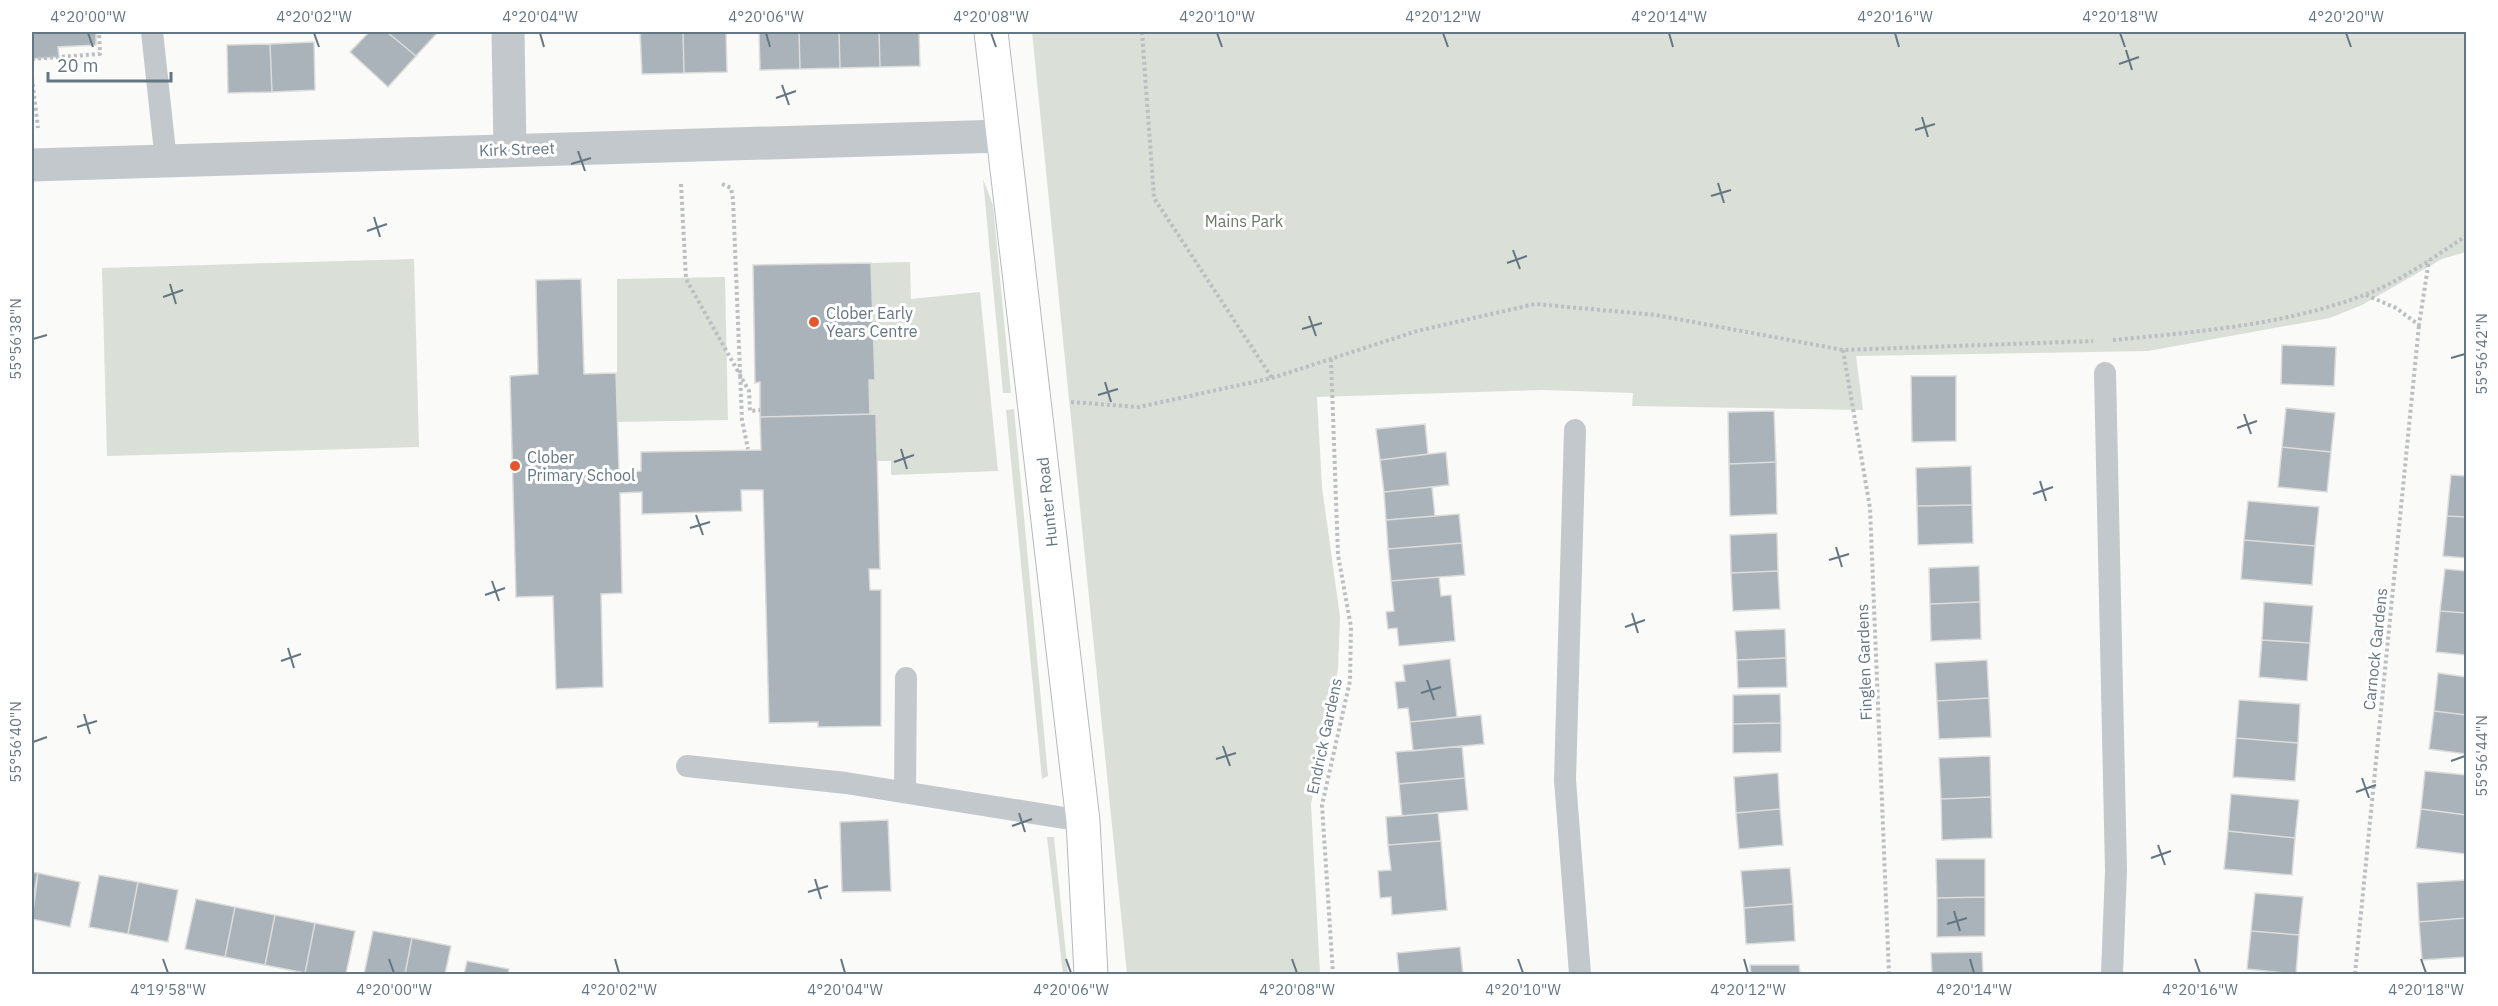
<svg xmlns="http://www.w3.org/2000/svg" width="2498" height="1006" viewBox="0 0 2498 1006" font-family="'IBM Plex Sans',sans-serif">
	<rect width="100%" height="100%" fill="#fafaf8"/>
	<!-- green -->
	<path fill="#dadfd7" d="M1032,32H2466V252L2442,259L2362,305L2330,318L2148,351L1856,356L1863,410L1632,406L1633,393L1542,390L1317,397L1322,487L1340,617L1338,669L1311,804L1320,974H1127Z
		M983,179L993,205L1011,393H1003Z
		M414,259L419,447L107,456L102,268Z
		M910,262L911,299L980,292L998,471L891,475V461H877L876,414H870L869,380H875L871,263Z
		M725,277L728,420L617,422V279Z
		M1014,409L1048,776L1042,779L1006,410Z
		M1047,837H1054L1068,974H1063Z"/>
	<!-- building -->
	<path fill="#aab3b9" stroke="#dcdcda" stroke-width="1.5" d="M32,32H96V45L58,47L59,57L32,59Z
		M369,32H387L416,56L388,87L350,52Z
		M387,32H438L416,56Z
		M640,32H683L684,73L642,74Z
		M683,32H726L727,72L684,73Z
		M759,32H799L800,69L760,70Z
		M799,32H839L840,68L800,69Z
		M839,32H879L880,67L840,68Z
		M879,32H919L920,66L880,67Z
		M314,42L315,90L272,92L270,44Z
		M270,44L272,92L228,93L227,45Z
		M871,263L875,380H869L870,414L760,417V382L755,383L753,265Z
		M581,279L584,374L616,373L619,472L641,471V452L761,450L760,417L876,414L880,569H869L870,590H881V726L818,727V722L769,723L763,490H741L742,511L642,514V492L620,493L622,593L601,594L603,687L556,689L553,596L516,597L510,376L538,374L536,280Z
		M2282,345L2336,347L2334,386L2281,384Z
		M1911,376H1956V441L1912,442Z
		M2286,408L2335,413L2331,452L2282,447Z
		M1774,411L1776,462L1729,464L1728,412Z
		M1425,424L1428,454L1380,460L1376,429Z
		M2282,447L2331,452L2327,492L2278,487Z
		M1446,452L1449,485L1384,492L1380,460Z
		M1776,462L1777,514L1730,516L1729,464Z
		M1971,466L1972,505L1917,506L1916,468Z
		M2451,475L2466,476V517L2447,516Z
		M1432,487L1435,516L1386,520L1384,492Z
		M2248,501L2319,507L2315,546L2244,540Z
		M1972,505L1973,543L1918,545L1917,506Z
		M1459,514L1462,543L1388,549L1386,520Z
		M2447,516L2466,517V558L2443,556Z
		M1777,533L1778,571L1731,573L1730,535Z
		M2244,540L2315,546L2312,585L2241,579Z
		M1462,543L1465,575L1391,581L1388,549Z
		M1979,566L1980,602L1930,604L1929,568Z
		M2445,569L2466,571V613L2440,611Z
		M1778,571L1780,609L1733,611L1731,573Z
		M1439,577L1441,596L1451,595L1455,641L1399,646L1397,628L1388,629L1386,612L1394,611L1391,581Z
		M1980,602L1981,639L1931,641L1930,604Z
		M2264,602L2313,606L2310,643L2262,640Z
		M2440,611L2466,613V655L2436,652Z
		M1785,629L1786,658L1737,660L1735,631Z
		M2262,640L2310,643L2307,681L2259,677Z
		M1786,658L1787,687L1738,688L1737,660Z
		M1450,659L1457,717L1410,722L1408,708L1398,709L1395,682L1405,681L1403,665Z
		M1987,660L1989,698L1937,701L1935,663Z
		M2438,673L2466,677V715L2434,711Z
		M1780,694L1781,723L1733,724V695Z
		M1989,698L1991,737L1939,739L1937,701Z
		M2239,700L2300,704L2298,743L2236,738Z
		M2434,711L2466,715V754L2429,749Z
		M1481,715L1484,744L1413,751L1410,722Z
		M1781,723V752L1733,753V724Z
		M2236,738L2298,743L2295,781L2233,777Z
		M1462,746L1465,778L1399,784L1396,752Z
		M1990,756L1991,797L1941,799L1939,758Z
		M2425,771L2466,775V815L2421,809Z
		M1778,773L1780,809L1736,813L1734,777Z
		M1465,778L1468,810L1402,816L1399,784Z
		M2231,794L2299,800L2295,838L2228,831Z
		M1991,797L1992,838L1942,840L1941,799Z
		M1780,809L1783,845L1739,849L1736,813Z
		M2421,809L2466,815V854L2416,848Z
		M1438,813L1441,841L1388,845L1386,817Z
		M888,820L891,891L842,892L840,822Z
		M2228,831L2295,838L2292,875L2224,869Z
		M1441,841L1447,910L1392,915L1391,897L1380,898L1378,871L1391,870L1388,845Z
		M1936,859H1985V897L1937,898Z
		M1790,868L1793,904L1744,908L1741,871Z
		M32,872L38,873L32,903Z
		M38,873L80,882L70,927L32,919Z
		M99,875L138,882L128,934L89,927Z
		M2466,880V918L2419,922L2417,883Z
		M138,882L178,890L168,942L128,934Z
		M2255,893L2303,897L2299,935L2251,931Z
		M1985,897V936L1937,937V898Z
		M196,899L235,907L225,957L185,949Z
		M1793,904L1795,941L1746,944L1744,908Z
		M235,907L275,915L265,965L225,957Z
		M275,915L315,923L305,973L265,965Z
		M2466,918V957L2422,960L2419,922Z
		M315,923L355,931L346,974L305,973Z
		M373,931L412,938L405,974H364Z
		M2251,931L2299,935L2296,974L2247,969Z
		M412,938L451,946L445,974H405Z
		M1460,947L1463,974H1399L1397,953Z
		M1982,952L1983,974H1932L1931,953Z
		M467,961L509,969L508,974H464Z
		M1750,965H1799L1800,974H1751Z"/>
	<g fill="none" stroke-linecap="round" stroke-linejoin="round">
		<defs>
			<path id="secondary" d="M991,32L1083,821L1091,974"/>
		</defs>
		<!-- secondary casing -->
		<use href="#secondary" stroke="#b3babf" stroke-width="35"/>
		<!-- path -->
		<path stroke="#bbbfc2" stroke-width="4" stroke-dasharray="3 3" stroke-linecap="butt" d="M1142,32L1154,198L1272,378
			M32,59L100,54L99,32
			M32,78L38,128
			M681,184L686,279L749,391L750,411L760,410
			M722,184L731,188L733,199L742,420L748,449
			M2366,295L2396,308L2419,325L2429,260
			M2113,340C2196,332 2285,325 2364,295C2400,282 2434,257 2466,236
			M1843,350L1870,508L1889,974
			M1331,359L1338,555L1351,627L1350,681L1322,805L1333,974
			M1071,402L1139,407L1272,378L1417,331L1535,304L1656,315L1843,350L2093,341
			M2355,974L2419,325"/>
		<!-- lane -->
		<path stroke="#c3c8cc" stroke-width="22" d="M152,32L166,161
			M2105,373L2116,870L2112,974
			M1575,430L1565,780L1580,974
			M687,766L846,783L1083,821
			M905,792L906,678"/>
		<!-- street -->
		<path stroke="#c3c8cc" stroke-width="33" d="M508,32L510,150
			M32,165L1002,136"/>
		<!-- secondary -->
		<use href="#secondary" stroke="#fff" stroke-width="33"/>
	</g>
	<!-- ticks -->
	<path fill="none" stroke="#657683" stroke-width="2" d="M88,33L93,47M314,33L319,47M540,33L544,47M766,33L770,47M991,33L996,47M1217,33L1222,47M1443,33L1448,47M1669,33L1673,47M1895,33L1899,47M2120,33L2125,47M2346,33L2351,47M2126,50L2132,70M2119,64L2139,57M782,85L789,105M776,98L796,91M1922,117L1928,137M1915,130L1935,124M578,151L585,171M571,164L591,158M1718,183L1724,203M1711,196L1731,190M374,217L380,237M367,231L387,224M1513,250L1520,269M1507,263L1527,256M170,284L176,304M163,297L183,290M1309,316L1316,336M1302,329L1322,323M33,339L47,335M2451,358L2465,354M1105,382L1111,402M1098,395L1118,389M2244,414L2251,434M2237,428L2257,421M901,449L907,469M894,462L914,455M2040,481L2046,501M2033,494L2053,487M696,515L703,535M690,528L710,522M1836,547L1842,567M1829,560L1849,554M492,581L499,601M485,595L505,588M1632,613L1638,633M1625,627L1645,620M288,648L294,668M281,661L301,654M1427,680L1434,700M1421,693L1441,687M84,714L90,734M77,727L97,721M33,742L47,737M1223,746L1230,766M1216,759L1236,753M2451,761L2465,756M2362,778L2369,798M2356,792L2376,785M1019,813L1025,832M1012,826L1032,819M2158,845L2165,865M2151,858L2171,851M815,879L821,899M808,892L828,886M1954,911L1960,931M1947,924L1967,918M163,959L168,973M389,959L394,973M615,959L619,973M841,959L845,973M1066,959L1071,973M1292,959L1297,973M1518,959L1523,973M1744,959L1748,973M1970,959L1974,973M2195,959L2200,973M2421,959L2426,973"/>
	<!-- markers -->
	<g fill="#e4572e" stroke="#fff" stroke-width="2">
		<circle cx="814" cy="322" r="6"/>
		<circle cx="515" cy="466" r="6"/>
	</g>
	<g text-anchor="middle" stroke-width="6" stroke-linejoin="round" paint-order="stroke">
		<!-- street labels -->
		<g font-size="16" fill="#657683" stroke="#fff">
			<text transform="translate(517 149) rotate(-2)" y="6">Kirk Street</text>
			<text transform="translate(1047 502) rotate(-96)" y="6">Hunter Road</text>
			<text transform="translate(2375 649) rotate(-84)" y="6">Carnock Gardens</text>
			<text transform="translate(1864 662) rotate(-92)" y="6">Finglen Gardens</text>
			<text transform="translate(1324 736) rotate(-78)" y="6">Endrick Gardens</text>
		</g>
		<!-- park labels -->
		<g font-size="16" fill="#687a64" stroke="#fff">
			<text x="1244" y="227">Mains Park</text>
		</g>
		<!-- poi labels -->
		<g font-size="16" fill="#657683" stroke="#fff" text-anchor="start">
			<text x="826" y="319">Clober Early<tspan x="826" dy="18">Years Centre</tspan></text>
			<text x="527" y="463">Clober<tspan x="527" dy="18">Primary School</tspan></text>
		</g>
	</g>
	<!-- border -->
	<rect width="2498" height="1006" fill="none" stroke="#ffffff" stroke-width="66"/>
	<!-- scale -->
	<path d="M48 72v9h123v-9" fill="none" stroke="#657683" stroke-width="3"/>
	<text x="57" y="72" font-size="18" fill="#657683" stroke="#ffffff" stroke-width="4.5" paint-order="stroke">20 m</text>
	<rect x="33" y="33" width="2432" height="940" fill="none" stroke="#657683" stroke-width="2"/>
	<g font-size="15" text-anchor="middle" fill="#657683">
		<text x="88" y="22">4°20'00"W</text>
		<text x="314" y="22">4°20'02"W</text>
		<text x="540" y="22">4°20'04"W</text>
		<text x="766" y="22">4°20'06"W</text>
		<text x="991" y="22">4°20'08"W</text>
		<text x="1217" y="22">4°20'10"W</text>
		<text x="1443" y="22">4°20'12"W</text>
		<text x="1669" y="22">4°20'14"W</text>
		<text x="1895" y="22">4°20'16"W</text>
		<text x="2120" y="22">4°20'18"W</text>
		<text x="2346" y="22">4°20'20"W</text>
		<text transform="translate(16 339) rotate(-90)" y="5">55°56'38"N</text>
		<text transform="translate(2482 354) rotate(-90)" y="5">55°56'42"N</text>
		<text transform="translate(16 742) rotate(-90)" y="5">55°56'40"N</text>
		<text transform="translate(2482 756) rotate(-90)" y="5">55°56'44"N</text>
		<text x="168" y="995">4°19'58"W</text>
		<text x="394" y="995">4°20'00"W</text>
		<text x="619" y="995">4°20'02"W</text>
		<text x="845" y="995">4°20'04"W</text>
		<text x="1071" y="995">4°20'06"W</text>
		<text x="1297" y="995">4°20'08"W</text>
		<text x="1523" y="995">4°20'10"W</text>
		<text x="1748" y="995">4°20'12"W</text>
		<text x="1974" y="995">4°20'14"W</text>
		<text x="2200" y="995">4°20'16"W</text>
		<text x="2426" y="995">4°20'18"W</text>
	</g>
</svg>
